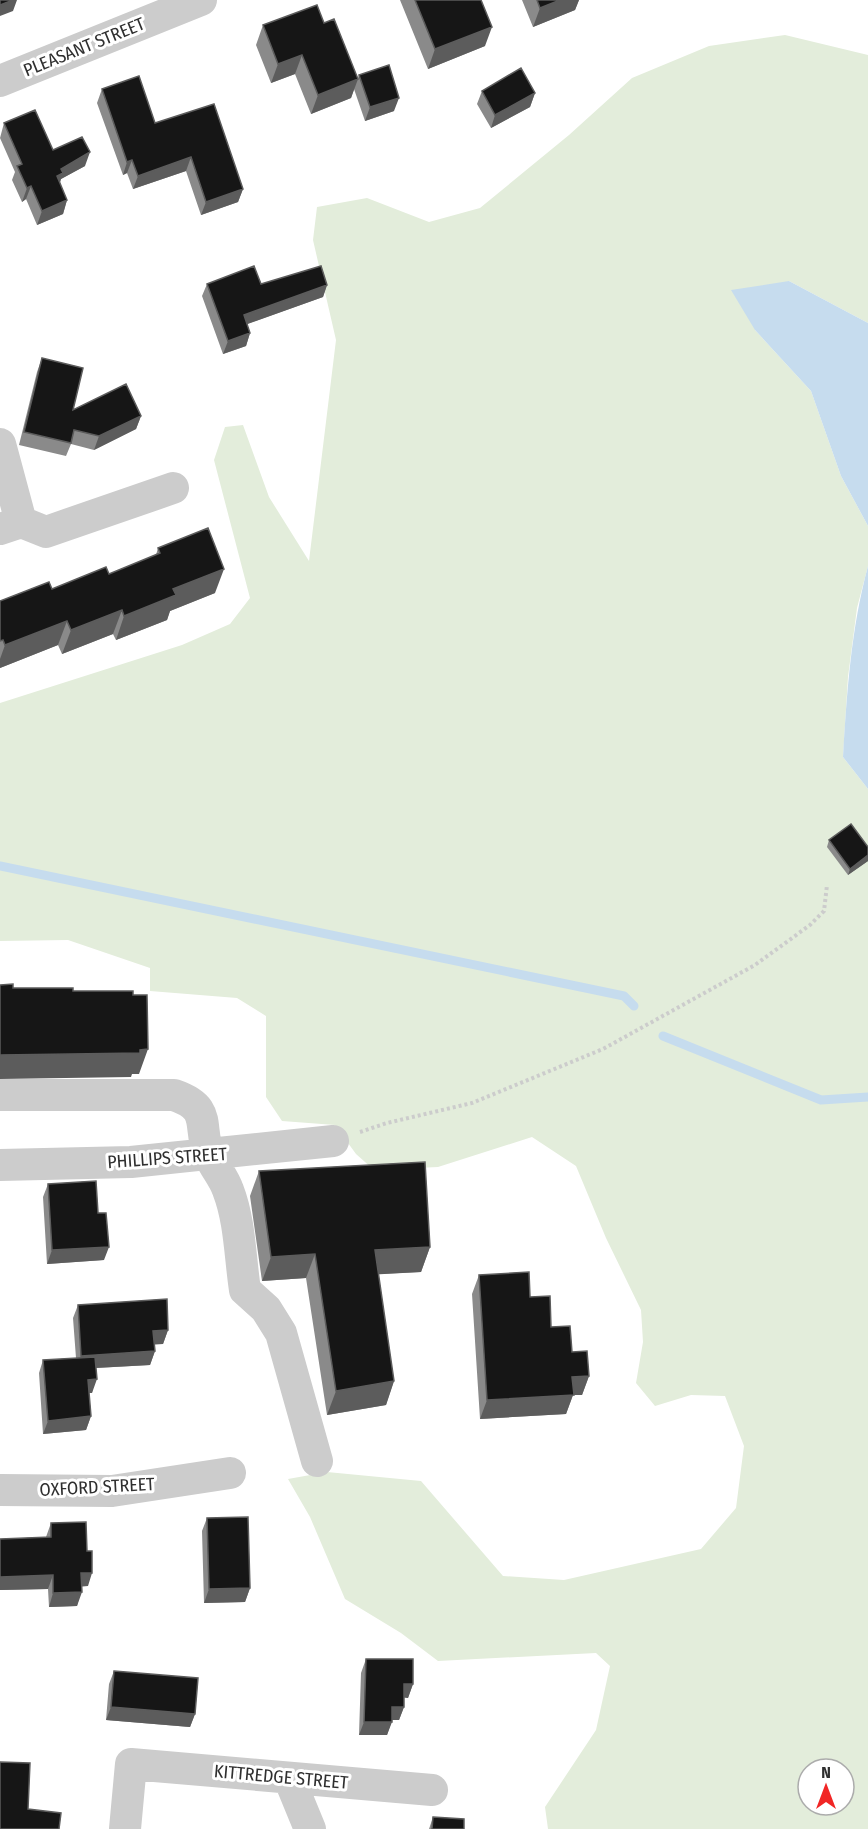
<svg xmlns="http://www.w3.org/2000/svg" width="868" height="1829" viewBox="0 0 868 1829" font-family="'Fira Sans Condensed',sans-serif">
	<rect width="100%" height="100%" fill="#fff"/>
	<!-- green -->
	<path fill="#e3eddb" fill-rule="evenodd" d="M785,35L868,55V323L789,281L755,330L811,391L841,476L868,526V566L857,608L848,677L843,757L868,789V1829H548L545,1807L596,1730L610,1666L596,1653L438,1661L401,1633L345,1599L310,1517L288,1479L327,1472L421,1481L503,1576L564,1580L701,1549L736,1508L744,1446L725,1396L691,1395L655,1406L636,1383L643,1342L641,1310L606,1238L576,1166L532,1137L438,1167L374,1170L356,1154L335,1125L282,1121L266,1097V1016L237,998L150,991V968L68,940L0,941V703L182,645L230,624L250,598L214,460L225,427L243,425L269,497L309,561L336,340L313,240L317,207L367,198L429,222L480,208L569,135L632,78L709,46ZM808,1769H844V1805H808Z"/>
	<!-- water -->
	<path fill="#c6dcee" d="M789,281L868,323V526L841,476L811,391L755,330L731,290Z
		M868,566V789L843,757C847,692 851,629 868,566Z"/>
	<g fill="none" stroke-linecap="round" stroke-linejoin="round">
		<!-- stream -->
		<path stroke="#c6dcee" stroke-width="9" d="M0,866L624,996L634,1006
			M663,1036L821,1100L868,1097"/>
		<!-- path -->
		<path stroke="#ccc" stroke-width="4" stroke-dasharray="3 3" stroke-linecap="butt" d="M360,1132L387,1123L472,1103L603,1049L755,965L810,925L824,911L827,885"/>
		<!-- minor -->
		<path stroke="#ccc" stroke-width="32" d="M0,81L201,0
			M0,444L21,522
			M0,529L21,522L46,532L173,488
			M0,1095H174C215,1109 196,1127 210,1157C215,1168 224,1178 228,1190C240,1221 240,1257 245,1290L266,1309L281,1333L317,1461
			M0,1165L131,1162L333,1141
			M0,1490L112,1491L230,1473
			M289,1778L310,1829
			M125,1829L131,1764L432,1790"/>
	</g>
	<!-- wall -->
	<path fill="#8a8a8a" d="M400,0H481L485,46L428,69Z
		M522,0H579L575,10L533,27Z
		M324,23L358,78L359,75L394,111L365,121L354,89L351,98L311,114L295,74L271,83L256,45L263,25Z
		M102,89L155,123L243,189L238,202L201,215L186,171L133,189L127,173L123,175L97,103Z
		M482,91L535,93L530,107L491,128L477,104Z
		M4,123L53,150L85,166L61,179L60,183L67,200L63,214L37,225L26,199L22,202L12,180L15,172L0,138Z
		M207,284H261L327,285L323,297L247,324L250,333L246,346L223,354L202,296Z
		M42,358L73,410L141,416L136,429L94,450L71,444L66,456L19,445L37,372Z
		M158,548L215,593L170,611L167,620L116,640L113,634L62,654L58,645L0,668V601L52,589L109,574L156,555Z
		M829,840L868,847V861L848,875L827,847Z
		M259,1171L430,1247L421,1272L378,1274L394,1381L386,1405L327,1415L306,1278L262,1281L250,1196Z
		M48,1184L98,1213L104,1260L47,1264L43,1197Z
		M479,1275L530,1297L551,1327L572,1352L589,1376L582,1395H573L566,1414L480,1419L472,1294Z
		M78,1305L168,1330L163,1344H154L155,1351L150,1365L96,1368L92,1393H89L91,1416L86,1430L43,1434L39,1373L43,1360L76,1358L73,1318Z
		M207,1518L250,1588L245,1602L204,1603L202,1531Z
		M51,1523L88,1586H82L77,1606L49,1607L48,1589L0,1590V1539L46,1537Z
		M366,1659L413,1684L408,1698L404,1697V1707L399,1720H392L387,1735H359L361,1673Z
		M114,1671L195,1714L190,1727L106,1720L109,1684Z
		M433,1817L464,1829H429Z"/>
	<!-- shaded-wall -->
	<path fill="#5c5c5c" d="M13,0H17L13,11L0,16V5Z
		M560,0H579L575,10L533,27L540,8Z
		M492,27L485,46L428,69L435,49Z
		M302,55L295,74L271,83L278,64Z
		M358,79L351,98L311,114L318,95Z
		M535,93L530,107L491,128L495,115Z
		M399,98L394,111L365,121L370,107Z
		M90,152L85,166L61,179L58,187L57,176L61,169Z
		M191,157L186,171L133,189L138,176Z
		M132,160L127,173L123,175L127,162Z
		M31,186L26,199L22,202L27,188Z
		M243,189L238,202L201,215L206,202Z
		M67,200L63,214L37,225L42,211Z
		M327,285L323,297L239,327L244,315Z
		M250,333L246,346L223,354L228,341Z
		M141,416L136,429L94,450L99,436Z
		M224,569L215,593L170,611L167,620L116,640L124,616L173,589Z
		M122,610L113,634L62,654L71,630Z
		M67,621L58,645L0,668V659L5,645Z
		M868,855V861L848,875L850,869Z
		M148,1049L139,1074H132L131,1077L0,1079V1055Z
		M109,1247L104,1260L47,1264L52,1250Z
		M430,1247L421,1272L366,1275L375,1250Z
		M315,1254L306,1278L262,1281L271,1257Z
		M168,1330L163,1344L148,1345L153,1331Z
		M155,1351L150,1365L76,1369L81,1356Z
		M589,1376L582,1395H573L566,1414L480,1419L487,1400L572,1377Z
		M97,1379L92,1393H83L88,1380Z
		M394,1381L386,1405L327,1415L336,1391Z
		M91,1416L86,1430L43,1434L48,1421Z
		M81,1573H92L88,1586L77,1587Z
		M53,1575L48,1589L0,1590V1577Z
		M250,1588L245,1602L204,1603L209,1589Z
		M82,1592L77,1606L49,1607L53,1593Z
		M404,1684H413L408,1698L399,1697Z
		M111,1707L195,1714L190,1727L106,1720Z
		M392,1707H404L399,1720H387Z
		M364,1722H392L387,1735H359Z"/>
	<!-- building -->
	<path fill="#161616" stroke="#5c5c5c" stroke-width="1.5" d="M0,0H13L0,5Z
		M415,0H481L492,27L435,49Z
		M537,0H560L540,8Z
		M317,5L324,23L334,19L358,79L318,95L302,55L278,64L263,25Z
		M389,65L399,98L370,107L359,75Z
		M521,68L535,93L495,115L482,91Z
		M139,76L155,123L214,104L243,189L206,202L191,157L138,176L132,160L127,162L102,89Z
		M35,110L53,150L82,137L90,152L61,169L63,173L57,176L67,200L42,211L31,186L27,188L17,166L22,164L4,123Z
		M254,266L261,284L321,266L327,285L244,315L250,333L228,341L207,284Z
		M42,358L83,368L73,410L126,384L141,416L99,436L74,430L71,443L24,432Z
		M208,528L224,569L173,589L176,595L124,616L122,610L71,630L67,621L5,645L3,640L0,641V601L49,582L52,589L106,567L109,574L160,553L158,548Z
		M851,824L868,847V855L850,869L829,840Z
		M13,984V988H73V991H133V995H147L148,1049L140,1050V1053L0,1055V985Z
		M425,1162L430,1247L375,1250L394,1381L336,1391L315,1254L271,1257L259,1171Z
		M96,1181L98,1213H106L109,1247L52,1250L48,1184Z
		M529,1272L530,1297L550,1296L551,1327L570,1326L572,1352L587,1351L589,1376L572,1377L574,1395L487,1400L479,1275Z
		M167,1299L168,1330L153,1331L155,1351L81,1356L78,1305Z
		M95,1357L97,1379L88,1380L91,1416L48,1421L43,1360Z
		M248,1517L250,1588L209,1589L207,1518Z
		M86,1522L87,1551H92V1573H81L82,1592L53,1593V1575L0,1577V1539L51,1537V1523Z
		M366,1659H413V1684H404V1707H392V1722H364Z
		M114,1671L198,1678L195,1714L111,1707Z
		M0,1762L30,1763L28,1809L61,1813L59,1829H0Z
		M433,1817L464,1819V1829H432Z"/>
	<g text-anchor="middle" stroke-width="6" stroke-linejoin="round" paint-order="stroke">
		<!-- street labels -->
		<g font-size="18" fill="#2f2f2f" stroke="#fff">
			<text transform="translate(84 47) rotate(-22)" y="6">PLEASANT STREET</text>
			<text transform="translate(167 1158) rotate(-4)" y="6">PHILLIPS STREET</text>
			<text transform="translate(97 1487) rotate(-3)" y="6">OXFORD STREET</text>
			<text transform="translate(281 1777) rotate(5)" y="6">KITTREDGE STREET</text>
		</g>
	</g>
	<!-- north arrow -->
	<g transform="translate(826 1787)"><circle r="28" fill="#ffffff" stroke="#acacac" stroke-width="1.5"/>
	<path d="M0-4.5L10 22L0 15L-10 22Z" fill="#f12625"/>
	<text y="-9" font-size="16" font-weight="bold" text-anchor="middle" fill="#2f2f2f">N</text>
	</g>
</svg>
